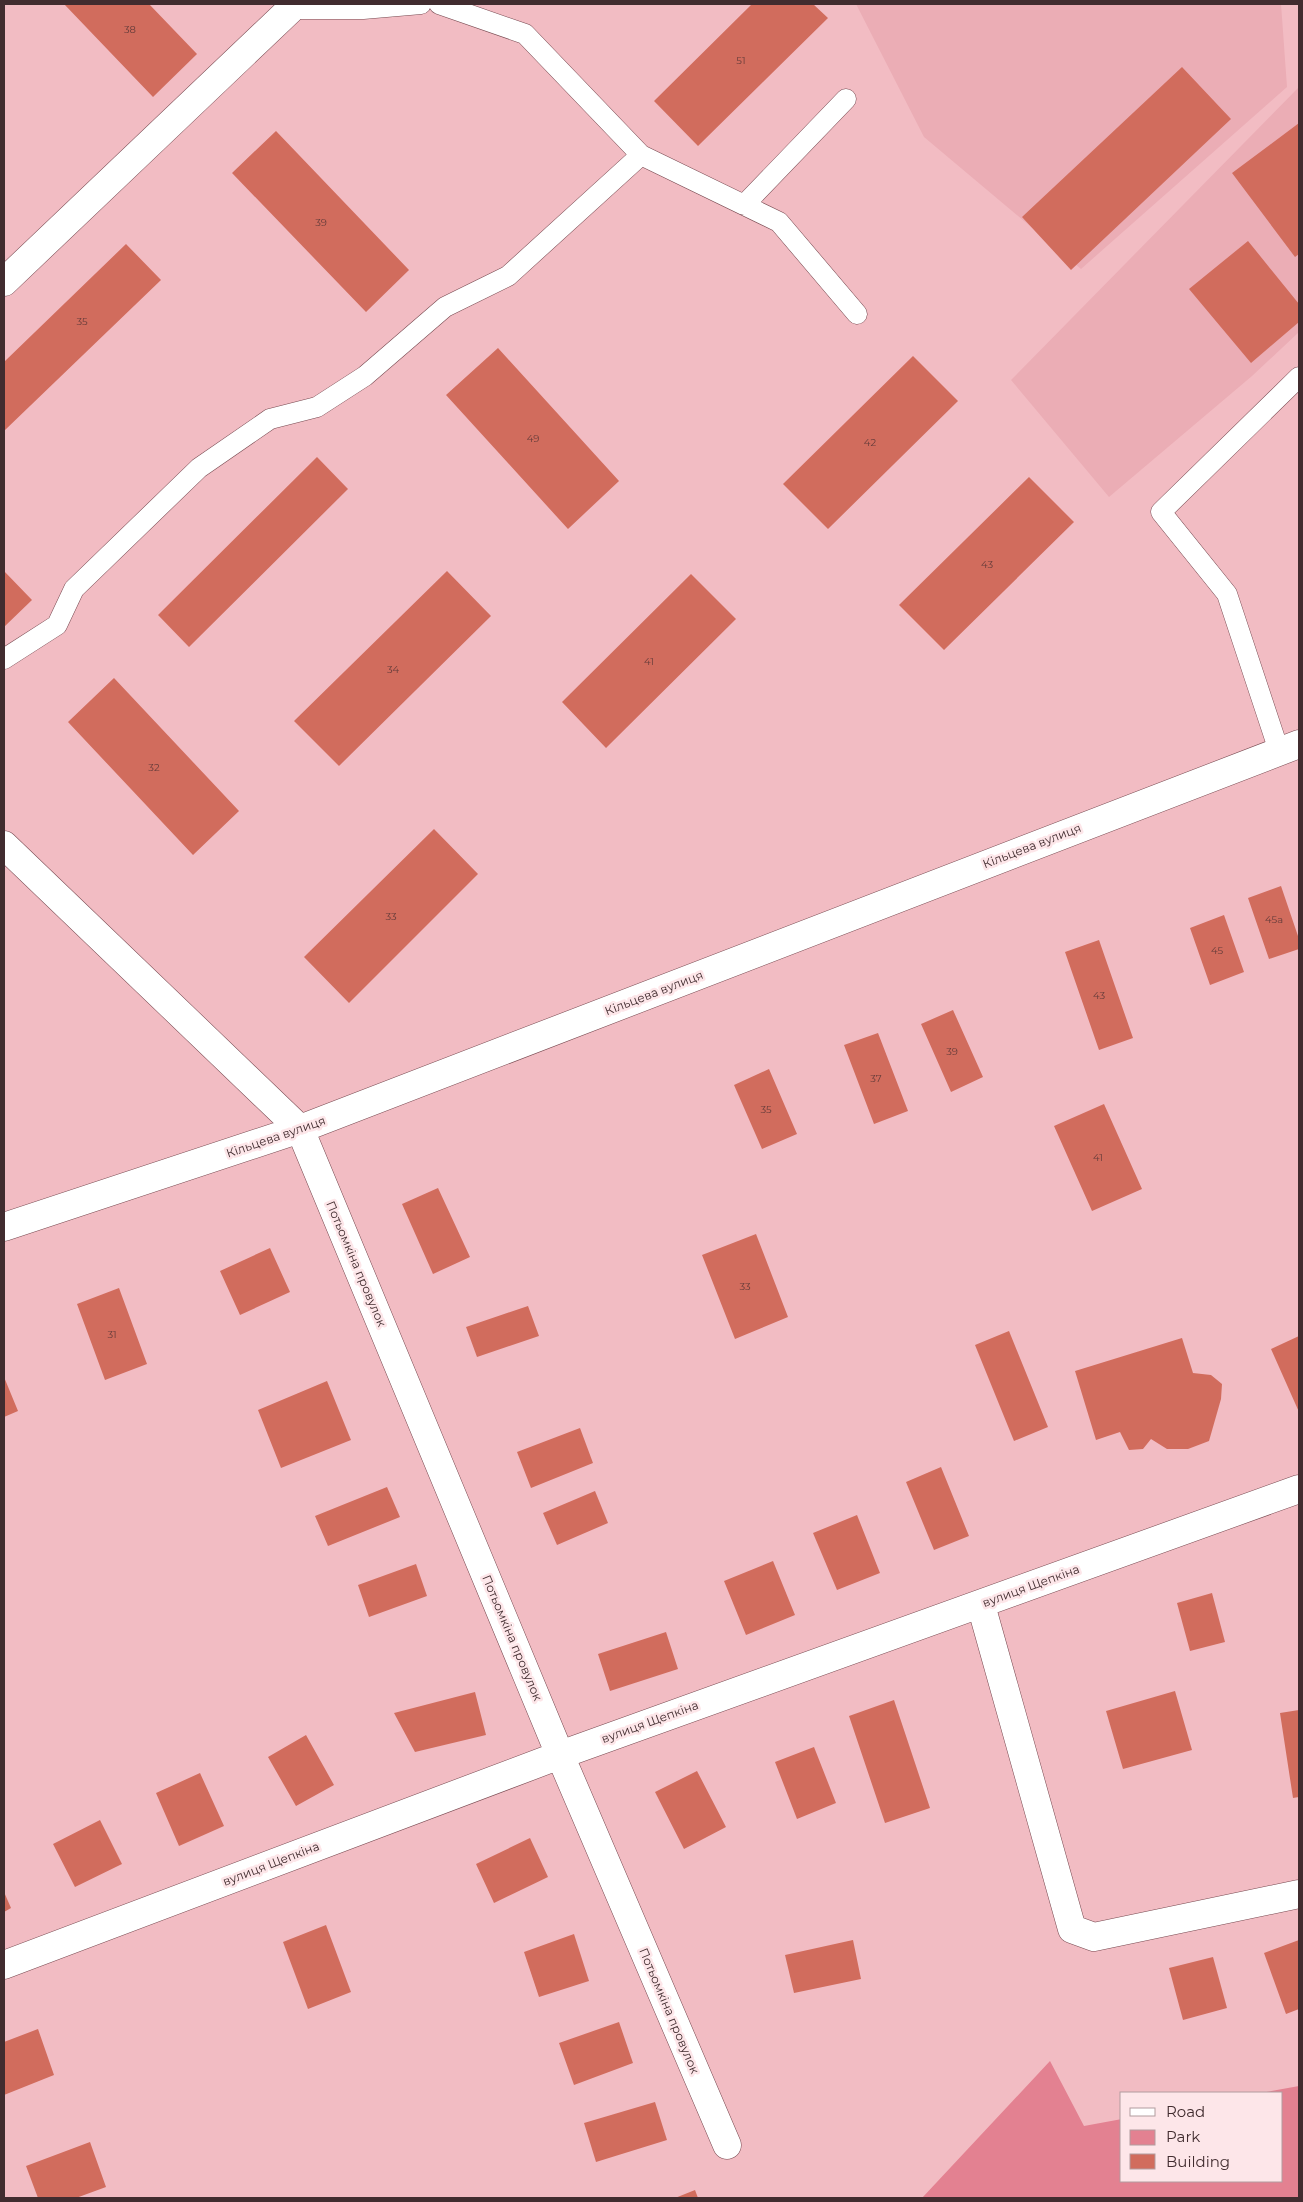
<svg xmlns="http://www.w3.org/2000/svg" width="1303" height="2202" viewBox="0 0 1303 2202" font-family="Montserrat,sans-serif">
	<rect width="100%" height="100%" fill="#f2bcc3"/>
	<!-- built -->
	<path fill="#ebadb5" d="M856,4H1281L1287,87L1081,269L924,137Z
		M1299,87V332L1252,376L1109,497L1011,380Z"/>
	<!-- green -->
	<path fill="#e38191" d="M1050,2061L1084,2126L1122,2119V2181H1282V2093H1261L1299,2086V2198H922Z"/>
	<!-- building -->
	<path fill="#d16c5d" d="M64,4H149L197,54L153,97Z
		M752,4H813L828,18L698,146L654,101Z
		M1182,67L1231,119L1071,270L1022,217Z
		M1299,123V254L1295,257L1232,173Z
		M276,131L409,270L366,312L232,173Z
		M1248,241L1299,304V322L1251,363L1189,289Z
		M126,244L161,280L4,431V362Z
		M498,348L619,481L568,529L446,395Z
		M913,356L958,401L828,529L783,484Z
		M317,457L348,489L189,647L158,615Z
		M1029,477L1074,522L944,650L899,605Z
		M4,571L32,600L4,627Z
		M447,571L491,616L339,766L294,721Z
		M691,574L736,619L606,748L562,702Z
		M114,678L239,811L193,855L68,722Z
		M434,829L478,874L349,1003L304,957Z
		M1281,886L1299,939V949L1269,959L1248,898Z
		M1224,915L1244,972L1210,985L1190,928Z
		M1099,940L1133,1038L1099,1050L1065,952Z
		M953,1010L983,1077L951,1092L921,1024Z
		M878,1033L908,1111L874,1124L844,1045Z
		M769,1069L797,1134L762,1149L734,1085Z
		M1104,1104L1142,1189L1092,1211L1054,1126Z
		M438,1188L470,1257L433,1274L402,1204Z
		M756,1234L788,1317L735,1339L702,1255Z
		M270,1248L290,1292L240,1315L220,1271Z
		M119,1288L147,1364L105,1380L77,1304Z
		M528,1306L539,1336L477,1357L466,1327Z
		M1009,1331L1048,1427L1014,1441L975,1345Z
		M1299,1336V1412L1271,1349Z
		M1182,1338L1193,1373L1211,1375L1222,1384L1221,1399L1209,1441L1188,1449H1167L1151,1439L1143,1449L1129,1450L1120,1432L1096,1440L1075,1371Z
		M4,1377L18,1411L4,1417Z
		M327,1381L351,1440L281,1468L258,1410Z
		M580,1428L593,1463L531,1488L517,1452Z
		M941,1467L969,1536L934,1550L906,1482Z
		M387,1487L400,1517L328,1546L315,1516Z
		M595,1491L608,1523L557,1545L543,1513Z
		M857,1515L880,1573L837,1590L813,1533Z
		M773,1561L795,1615L746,1635L724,1581Z
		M416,1564L427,1596L369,1617L358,1585Z
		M1212,1593L1225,1642L1190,1651L1177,1603Z
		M666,1632L678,1669L610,1691L598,1654Z
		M1175,1691L1192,1750L1123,1769L1106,1711Z
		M475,1692L486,1735L415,1752L394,1713Z
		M894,1700L930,1808L885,1823L849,1716Z
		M1299,1710V1797L1293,1798L1280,1713Z
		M306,1735L334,1785L296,1806L268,1757Z
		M814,1747L836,1803L797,1819L775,1762Z
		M697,1771L726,1827L684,1849L655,1792Z
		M200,1773L224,1826L179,1846L156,1793Z
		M100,1820L122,1864L75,1887L53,1844Z
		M530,1838L548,1877L494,1903L476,1864Z
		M4,1892L11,1908L4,1912Z
		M326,1925L351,1992L308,2009L283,1942Z
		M574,1934L589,1981L539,1997L524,1952Z
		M853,1940L861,1979L794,1993L785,1955Z
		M1299,1940V2009L1286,2014L1264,1953Z
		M1213,1957L1227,2008L1183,2020L1169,1968Z
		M619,2022L633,2063L574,2085L559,2043Z
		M38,2029L54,2075L4,2095V2042Z
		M655,2102L667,2140L596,2162L584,2123Z
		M90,2142L106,2187L76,2198H38L26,2166Z
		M695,2190L698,2198H675Z"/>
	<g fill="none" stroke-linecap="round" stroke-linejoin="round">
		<defs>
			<path id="lane" d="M439,4L525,34L641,155L779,222L857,314
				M291,9H363L421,4
				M744,205L846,99
				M4,659L57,625L74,589L199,468L270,419L317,407L365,376L445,307L508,276L641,155
				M1279,751L1227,594L1161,512L1299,377"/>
			<path id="street" d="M4,282L296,4
				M4,845L300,1129L560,1755L727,2145
				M4,1227L300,1129L1299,744
				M981,1605L1072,1929L1094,1937L1299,1894
				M4,1965L560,1755L1299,1489"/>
		</defs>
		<!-- lane casing -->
		<use href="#lane" stroke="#774950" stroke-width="21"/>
		<!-- street casing -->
		<use href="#street" stroke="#774950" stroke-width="29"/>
		<!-- lane -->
		<use href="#lane" stroke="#fff" stroke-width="20"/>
		<!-- street -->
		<use href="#street" stroke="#fff" stroke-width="28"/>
	</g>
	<g text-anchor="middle" stroke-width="5" stroke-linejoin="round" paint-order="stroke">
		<!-- number labels -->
		<g font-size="10" fill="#653c3a">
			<text x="130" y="33">38</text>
			<text x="741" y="64">51</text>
			<text x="321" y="226">39</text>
			<text x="82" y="325">35</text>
			<text x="533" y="442">49</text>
			<text x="870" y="446">42</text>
			<text x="987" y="568">43</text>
			<text x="649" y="665">41</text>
			<text x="393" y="673">34</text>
			<text x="154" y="771">32</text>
			<text x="391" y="920">33</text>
			<text x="1274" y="923">45а</text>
			<text x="1217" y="954">45</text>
			<text x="1099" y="999">43</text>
			<text x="952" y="1055">39</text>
			<text x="876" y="1082">37</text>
			<text x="766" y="1113">35</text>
			<text x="1098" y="1161">41</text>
			<text x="745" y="1290">33</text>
			<text x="112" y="1338">31</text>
		</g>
		<!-- street labels -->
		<g font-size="12" fill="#412c2f" stroke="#fde6e9">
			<text transform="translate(1032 846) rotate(-21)" y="4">Кільцева вулиця</text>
			<text transform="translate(654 993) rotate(-21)" y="4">Кільцева вулиця</text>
			<text transform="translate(276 1137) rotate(-19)" y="4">Кільцева вулиця</text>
			<text transform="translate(356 1264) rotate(67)" y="4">Потьомкіна провулок</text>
			<text transform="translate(1031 1586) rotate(-20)" y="4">вулиця Щепкіна</text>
			<text transform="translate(512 1638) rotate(67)" y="4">Потьомкіна провулок</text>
			<text transform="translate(650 1722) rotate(-20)" y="4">вулиця Щепкіна</text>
			<text transform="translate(271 1864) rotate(-21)" y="4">вулиця Щепкіна</text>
			<text transform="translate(669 2011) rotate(67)" y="4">Потьомкіна провулок</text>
		</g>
	</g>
	<!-- border -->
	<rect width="1303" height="2202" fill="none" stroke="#412c2f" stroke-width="10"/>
	<!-- legend -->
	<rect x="1120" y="2092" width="162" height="90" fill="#fde6e9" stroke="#b29c9f"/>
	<rect x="1130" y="2108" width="25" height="8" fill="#ffffff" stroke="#b29c9f"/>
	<text x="1166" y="2117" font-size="15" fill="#412c2f">Road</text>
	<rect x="1130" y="2130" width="25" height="15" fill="#e38191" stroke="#b29c9f"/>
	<text x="1166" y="2142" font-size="15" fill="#412c2f">Park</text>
	<rect x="1130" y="2154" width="25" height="15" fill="#d16c5d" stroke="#b29c9f"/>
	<text x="1166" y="2167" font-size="15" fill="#412c2f">Building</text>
</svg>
